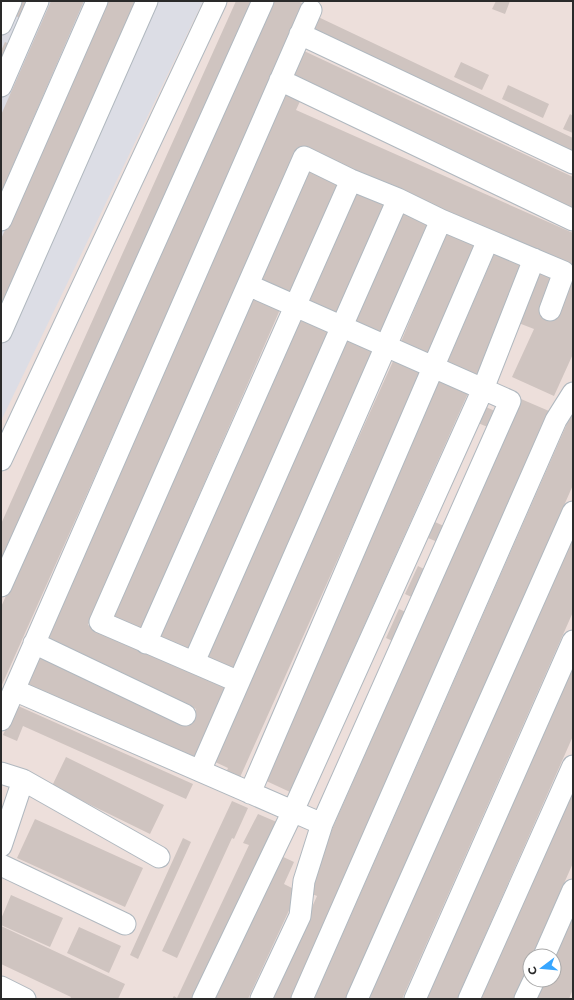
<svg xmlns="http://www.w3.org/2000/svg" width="574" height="1000" viewBox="0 0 574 1000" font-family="Montserrat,sans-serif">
	<rect width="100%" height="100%" fill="#eddfdb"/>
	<!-- industrial -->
	<path fill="#dcdde5" d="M1,1H203L1,421Z"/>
	<!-- building -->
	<path fill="#cfc4c0" d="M21,1H34L24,20L14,15Z
		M51,1H84L1,193V115Z
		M105,1H142L1,312V239Z
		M236,1H254L1,562V524Z
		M270,1H297L305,4L1,687V607Z
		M496,1H510L505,14L492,9Z
		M314,15L573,138V155L308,31Z
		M5,42L14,46L6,61L1,58V51Z
		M302,50L573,177V212L289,77Z
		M461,62L489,75L482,90L454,77Z
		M508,85L549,104L543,118L502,99Z
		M286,90L302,97L296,110L573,233V354L554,396L512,377L534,329L516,322L538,268L554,275L540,314L554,320L573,270L298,147L88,625L226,686L195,761L23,684L35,655L189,725L196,709L46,641Z
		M570,114L573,116V133L563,129Z
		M311,168L340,182L289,295L259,282Z
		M358,189L387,202L336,320L307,307Z
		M403,209L432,222L379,339L351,326Z
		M447,231L479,245L429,362L398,349Z
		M495,252L525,265L477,376L447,363Z
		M254,292L282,305L139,633L111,620Z
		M300,316L330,329L186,653L157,640Z
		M345,335L374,347L233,673L204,660Z
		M394,359L422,371L237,784L224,778L228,768L213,761Z
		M439,379L469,391L290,792L262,779Z
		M521,399L549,411L293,999H271L317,896L305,891Z
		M486,407L497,412L490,428L478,423Z
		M573,410V485L347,999H314Z
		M435,522L446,527L440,543L428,538Z
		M573,533V612L402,999H367Z
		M418,566L428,571L416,599L405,594Z
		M399,609L410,614L397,643L386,638Z
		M573,658V736L457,999H423Z
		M16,705L193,784L186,799L23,726L17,741L3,735Z
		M66,757L164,805L150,834L52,786Z
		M573,788V863L532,956H530V962L514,999H480Z
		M232,801L248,808L234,839L232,838L177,958L162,951Z
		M258,814L279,823L194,999H172L174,996L177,998L249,845L243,843Z
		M35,819L143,868L125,907L17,858Z
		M183,838L191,842L138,959L130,955Z
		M279,855L294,862L284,884L298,891L248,999H212Z
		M11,895L63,918L50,947L1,925V919Z
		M573,912V989L569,999H535L544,980H554V956Z
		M1,926L125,984L118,999H70L71,997L1,964Z
		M79,927L121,946L109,973L67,953Z"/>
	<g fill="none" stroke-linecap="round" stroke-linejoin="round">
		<defs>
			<path id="minor" d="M1,24L11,1
				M300,34L573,163
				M280,80L573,220
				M1,86L38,1
				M1,220L97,1
				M248,285L510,401L322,824L304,881L300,916L261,999
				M1,332L147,1
				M1,460L216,1
				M1,586L263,1
				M34,643L185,715
				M146,643L351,180
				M194,662L398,199
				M239,682L100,622L304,157L351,180L398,199L441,220L564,272L550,310
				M14,690L322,824
				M1,720L311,10
				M200,771L441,220
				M1,773L23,780L159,857
				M250,793L488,240
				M1,846L23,780
				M1,865L125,924
				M544,956L573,890
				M1,987L25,999
				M203,999L293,811L483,389L534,259
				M302,999L556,420L573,393
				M357,999L573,512
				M415,999L573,641
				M469,999L573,766
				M525,999L534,980"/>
		</defs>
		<!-- minor casing -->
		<use href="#minor" stroke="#b0b8bf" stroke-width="23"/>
		<!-- minor -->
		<use href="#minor" stroke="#fff" stroke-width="21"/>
	</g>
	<!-- border -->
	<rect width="574" height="1000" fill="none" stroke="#2a2a2a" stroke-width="4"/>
	<!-- north arrow -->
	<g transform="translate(542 968) rotate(254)"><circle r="19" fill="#ffffff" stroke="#aaaaaa"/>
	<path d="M0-3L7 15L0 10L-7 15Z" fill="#37a6ff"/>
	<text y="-6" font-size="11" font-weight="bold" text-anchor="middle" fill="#2a2a2a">С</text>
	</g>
</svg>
